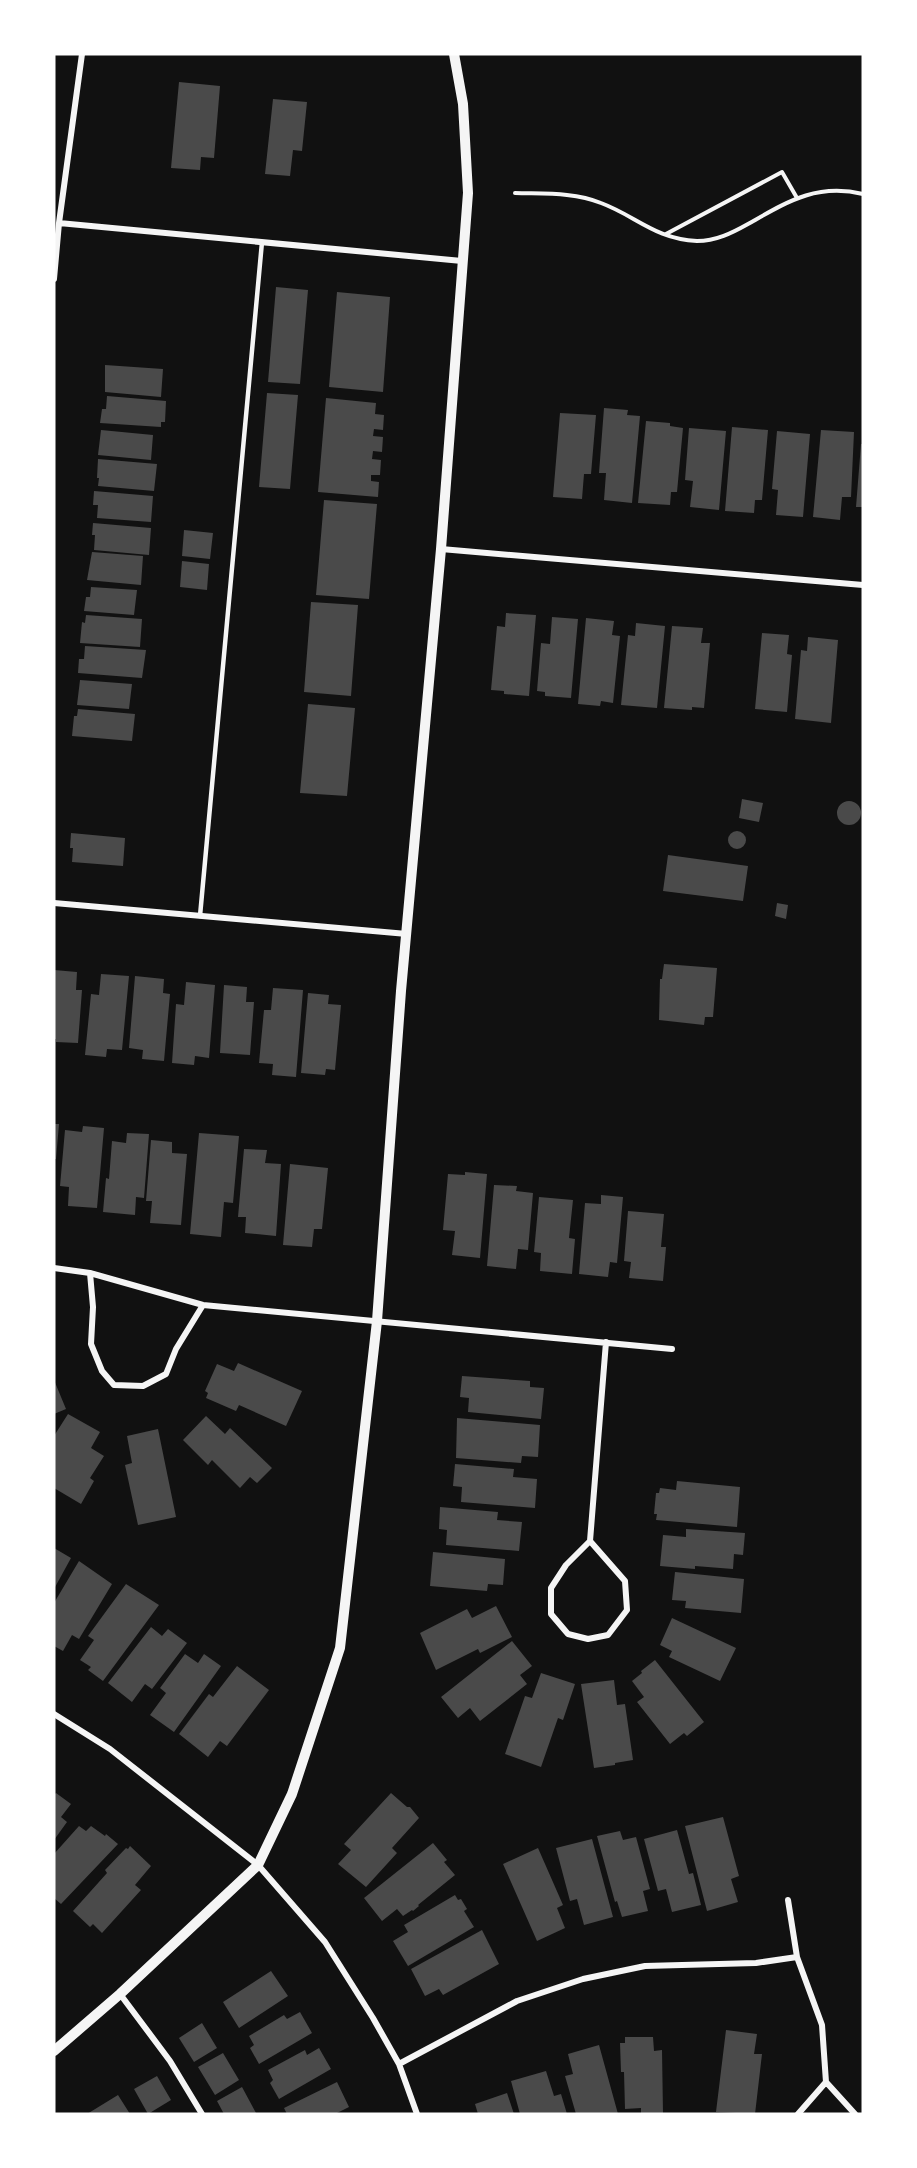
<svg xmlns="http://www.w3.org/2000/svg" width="917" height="2168" viewBox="0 0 917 2168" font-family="'Roboto Serif',serif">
	<rect width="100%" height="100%" fill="#111"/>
	<!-- building -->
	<path fill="#4a4a4a" d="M179,82L220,86L214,158L201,157L200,170L171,168Z
		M273,99L307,102L302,151L293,150L290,176L265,174Z
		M276,287L308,290L300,384L268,382Z
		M337,292L390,297L383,392L329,387Z
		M105,365L163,369L161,397L105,392Z
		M267,393L298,395L290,489L259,487Z
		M107,396L166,401L165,422H161V427L100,423L102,409H106Z
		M326,398L376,403L375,414L384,415L383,430L374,429L373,436L383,437L382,452L373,451L372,459L381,460L380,475H371V481L379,482L378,497L318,492Z
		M604,408L628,410L627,415L640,416L632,503L604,500L606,473H599Z
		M560,413L596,415L591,474H584L582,499L553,497Z
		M646,421L670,423V426L683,428L677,492H671L670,505L638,503Z
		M732,427L768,430L762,500H755L754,513L725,511Z
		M689,428L726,431L719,510L690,507L693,481L685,480Z
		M101,430L153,435L151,460L98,455Z
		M821,430L854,432L851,497H842L840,520L813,517Z
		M777,431L810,434L803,517L776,515L778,490L772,489Z
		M861,444H863V507H856Z
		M98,459L157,464L154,491L98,486L99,478H97Z
		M94,491L153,496L151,522L97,518L98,505H93Z
		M324,500L377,504L369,599L316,595Z
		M93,523L151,528L149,555L94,550L95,535H92Z
		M184,530L213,533L210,559L182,556Z
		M92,552L143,556L141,585L87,580Z
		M182,561L209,564L207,590L180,587Z
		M91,587L137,590L134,615L84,611L86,597H90Z
		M311,602L358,605L351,696L304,692Z
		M506,613L536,615L529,696L504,694V691L491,690L497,626L505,627Z
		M86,615L142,619L140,647L80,643L82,622L85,623Z
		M552,617L578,619L571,698L545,696V692L537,691L541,643L550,644Z
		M586,618L614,621L612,635L620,636L613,703L601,701L600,706L578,704Z
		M636,623L665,626L657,708L621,705L628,635L635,636Z
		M672,626L703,628L701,643H710L704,708L692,707V710L664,708Z
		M762,633L789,635L787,654L792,655L787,712L755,709Z
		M808,637L838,640L831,723L795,719L801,650L807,651Z
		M85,646L146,650L142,678L78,673L79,659H84Z
		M80,680L132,684L129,709L77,705Z
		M308,704L355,708L347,796L300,793Z
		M78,709L135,714L132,741L72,736L74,716H77Z
		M742,799L763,803L759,822L739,818Z
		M837 813a12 12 0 1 1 24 0a12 12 0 1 1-24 0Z
		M728 840a9 9 0 1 1 18 0a9 9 0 1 1-18 0Z
		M71,833L125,838L123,866L72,862L73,848H70Z
		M668,855L748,866L743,901L663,891Z
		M777,903L788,905L786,919L775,916Z
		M664,964L717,968L713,1017H705L704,1025L659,1020L660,979H662Z
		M54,970L77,972L76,990H82L78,1043L56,1042V1039H54Z
		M101,974L129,976L122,1050L107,1049L106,1057L85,1055L91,994L99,995Z
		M135,976L164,979L163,993L170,994L164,1061L142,1059L143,1050L129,1048Z
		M186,982L215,985L209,1058L195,1056L194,1065L172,1063L176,1004L184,1005Z
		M224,985L247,987L246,1002H254L250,1055L220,1053Z
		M273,988L303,990L296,1077L272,1075L273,1064L259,1063L264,1010H271Z
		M308,993L329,995L328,1004L341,1005L335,1070L326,1069L325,1075L301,1073Z
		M54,1124H59L56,1159H54Z
		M83,1126L104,1128L97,1208L68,1206L69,1187L60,1186L65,1130L82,1132Z
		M127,1133L149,1134L144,1198L136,1197L135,1215L103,1212L106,1178L109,1179L112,1141L126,1143Z
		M199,1133L239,1136L233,1203L224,1202L221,1237L190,1234Z
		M151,1140L172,1142V1153L187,1154L181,1225L150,1223L152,1201H146Z
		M244,1149L267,1150L265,1163L281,1164L276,1236L245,1233L246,1217H238Z
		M290,1164L328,1168L322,1229H314L312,1247L283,1245Z
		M465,1172L487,1174L480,1258L452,1255L455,1231L443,1230L448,1174L465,1175Z
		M494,1185L517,1186L516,1191L533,1193L528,1250L518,1249L516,1269L487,1266Z
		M601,1195L623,1197L617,1263L610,1262L608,1277L579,1274L585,1203L601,1204Z
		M539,1197L573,1200L569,1238L575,1239L572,1274L540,1271L541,1253L534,1252Z
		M628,1211L664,1214L661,1247H666L663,1281L629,1278L631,1262L624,1261Z
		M238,1363L302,1391L286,1426L239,1405L236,1411L206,1398L208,1393L205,1391L217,1364L234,1371Z
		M462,1376L530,1381V1387L544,1388L541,1419L468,1412L469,1398L460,1397Z
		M54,1380L66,1409L54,1414Z
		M68,1414L100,1432L91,1448L104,1456L90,1478L94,1481L81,1504L54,1488V1436Z
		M206,1416L225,1434L230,1428L272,1468L257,1483L250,1477L240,1488L212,1460L208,1465L183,1440Z
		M457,1418L540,1425L538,1457L522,1456L521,1463L456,1458Z
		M158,1429L176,1517L138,1525L125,1465L132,1463L127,1436Z
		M455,1464L514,1469L513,1477L537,1479L535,1508L461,1502L462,1487L453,1486Z
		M677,1481L740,1487L737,1527L656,1520L657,1514H654L656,1493H659L660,1488L676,1490Z
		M440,1507L498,1512L497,1520L522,1522L519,1551L446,1545L447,1530L439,1529Z
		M686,1529L745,1533L743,1555L734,1554L733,1569L695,1566V1569L660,1566L663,1535L686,1537Z
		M54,1548L71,1558L54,1589Z
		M433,1552L505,1559L503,1585L488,1584L487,1591L430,1586Z
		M79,1561L112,1584L79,1639L72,1635L63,1651L54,1646V1603Z
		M675,1572L744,1579L741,1613L685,1608L686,1601L672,1600Z
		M126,1584L159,1605L103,1681L88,1670L91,1667L80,1660L94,1640L88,1636Z
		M496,1606L512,1637L480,1653L478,1649L436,1670L420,1633L467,1609L472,1618Z
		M672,1618L736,1648L720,1681L669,1657L672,1651L660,1645Z
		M151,1627L162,1636L168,1629L187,1643L152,1689L145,1684L132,1702L108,1683Z
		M512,1641L532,1666L520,1675L527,1684L480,1721L470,1708L458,1718L441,1697Z
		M185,1654L198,1663L204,1654L221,1666L174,1732L150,1715L166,1693L160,1688Z
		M655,1660L704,1722L687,1736L684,1733L670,1744L637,1702L644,1697L632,1681L642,1673L641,1671Z
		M237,1666L269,1690L227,1746L220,1741L208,1757L179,1734L209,1694L213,1697Z
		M541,1673L575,1684L563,1720L558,1718L541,1767L505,1754L525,1696L532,1698Z
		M614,1680L617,1705L625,1704L633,1760L615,1763V1765L594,1768L581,1684Z
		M56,1793L71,1804L61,1817L67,1822L54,1840V1795Z
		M391,1793L407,1807H410L419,1818L392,1848L397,1853L366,1887L338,1864L351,1850L344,1844Z
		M723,1817L739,1876L731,1879L738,1902L707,1911L685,1826Z
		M79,1826L86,1831L91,1826L105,1836L106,1834L118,1844L61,1904L54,1898V1854Z
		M677,1830L689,1874L693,1873L701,1905L672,1912L666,1889L658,1891L644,1839Z
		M620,1831L623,1840L636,1837L650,1889L643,1891L648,1911L622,1917L617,1901L615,1902L597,1836Z
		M592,1839L613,1917L584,1925L577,1899L570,1901L556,1848Z
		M433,1843L447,1860L444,1862L455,1875L418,1905L419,1906L413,1911L412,1910L403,1916L397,1909L382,1921L364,1898Z
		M130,1846L151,1866L135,1885L141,1890L102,1933L93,1924L90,1927L73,1911L107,1873L105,1870L126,1848L128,1849Z
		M538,1848L563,1905L557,1908L565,1928L537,1941L503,1864Z
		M455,1895L458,1900L461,1899L467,1909L464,1911L474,1927L408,1966L393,1941L408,1932L404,1925Z
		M482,1930L499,1964L443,1995L439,1989L425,1996L411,1969Z
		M271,1971L288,1996L239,2028L223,2002Z
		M300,2012L312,2033L259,2064L250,2048L254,2045L249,2036L284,2015L287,2019Z
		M202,2023L217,2048L194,2062L179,2038Z
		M726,2030L757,2034L754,2054H762L755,2114L716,2112Z
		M625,2037H653L654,2051L662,2050L663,2114H641V2108L625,2109L624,2072H621L620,2043H625Z
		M599,2045L618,2114H576L565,2076L573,2074L568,2054Z
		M319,2048L331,2069L279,2099L270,2083L273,2080L268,2070L305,2050L307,2055Z
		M223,2053L239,2080L215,2095L198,2067Z
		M546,2071L554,2096L561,2094L567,2114H520L511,2081Z
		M157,2076L171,2100L148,2114L134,2089Z
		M337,2082L349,2107L335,2114H287L284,2108Z
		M242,2087L256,2113L224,2114L217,2101Z
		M507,2093L514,2114H478L475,2104Z
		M118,2095L130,2114H87Z"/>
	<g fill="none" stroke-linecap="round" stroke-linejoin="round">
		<!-- path -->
		<path stroke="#f5f5f5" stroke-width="4" d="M515,193C544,194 574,192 601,203C636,216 655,239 697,241C716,241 732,233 748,224C787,202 816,183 863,194
			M666,234L782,172L797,198"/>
		<!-- service -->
		<path stroke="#f5f5f5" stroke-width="4.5" d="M200,916L262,242"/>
		<!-- minor -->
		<path stroke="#f5f5f5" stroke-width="6" d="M59,223L462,261
			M54,279L59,223L82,54
			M441,549L863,585
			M54,903L407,934
			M54,1268L90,1273L203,1305L672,1349
			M90,1273L93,1307L91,1344L102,1371L114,1385L143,1386L166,1374L176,1349L203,1305
			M590,1541L625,1581L627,1610L608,1635L588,1639L568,1634L551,1614V1588L566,1565L590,1541L606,1342
			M54,1714L110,1749L258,1865L325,1942L373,2018L399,2064L417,2114
			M788,1900L797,1957
			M120,1994L170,2061L202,2114
			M399,2064L517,2001L583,1979L645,1966L756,1963L797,1957L822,2025L826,2082L855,2114
			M798,2114L826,2082"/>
		<!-- tertiary -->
		<path stroke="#f5f5f5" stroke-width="10" d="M54,2051L120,1994L258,1865L292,1794L340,1648L377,1321L401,991L441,549L468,193L463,104L454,54"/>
	</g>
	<!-- border -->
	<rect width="917" height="2168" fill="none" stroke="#ffffff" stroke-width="111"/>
</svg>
